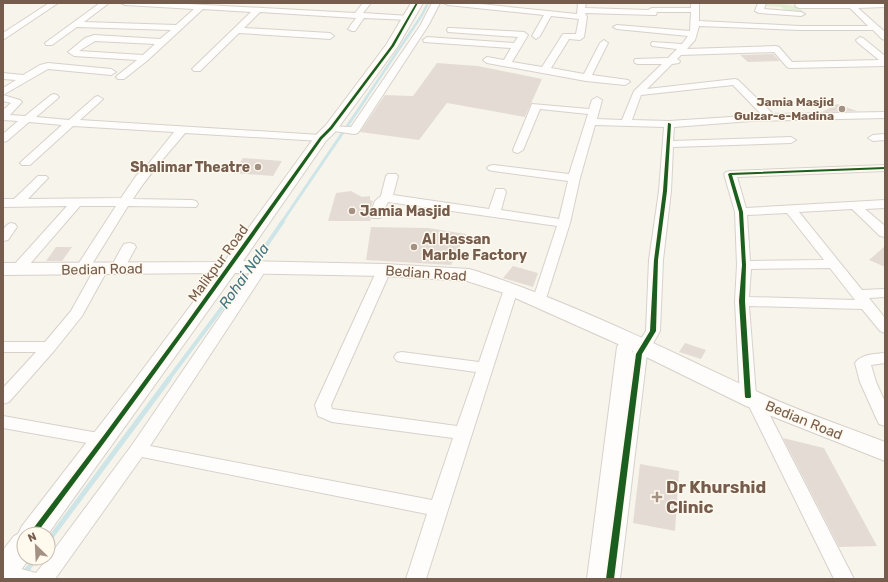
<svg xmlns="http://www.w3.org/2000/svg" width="888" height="582" viewBox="0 0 888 582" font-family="Rubik,sans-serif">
	<rect width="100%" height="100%" fill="#f7f4ec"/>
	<!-- green -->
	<path fill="#e3eed7" d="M764,3C775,3 797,4 803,11H786L781,7L765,6Z"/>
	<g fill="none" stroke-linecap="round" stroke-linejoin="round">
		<!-- stream-far3 -->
		<path stroke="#cee5e8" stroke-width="2.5" d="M366,98L422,15L428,3"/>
		<!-- stream-far2 -->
		<path stroke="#cee5e8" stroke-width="3" d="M282,222L367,97"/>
		<!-- stream-far1 -->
		<path stroke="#cee5e8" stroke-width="4" d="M168,380L242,281L283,221"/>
		<!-- stream -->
		<path stroke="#cee5e8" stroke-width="5" d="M48,541L169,379
			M20,579L36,558"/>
	</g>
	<!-- building -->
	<path fill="#e4dcd4" d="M773,54L780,61L748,62L740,55Z
		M437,63L478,66L542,79L525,117L447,103L419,140L360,132L385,95L413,96Z
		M837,104L857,111L822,112Z
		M243,158L282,161L273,176L233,173Z
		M351,191L362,197L370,196V200L373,201L369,214L371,221H328L336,193Z
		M371,227L428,228L466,234L451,265L366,260Z
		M885,246V267L869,260Z
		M56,247H72L62,261H46Z
		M513,266L538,273L533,287L503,278Z
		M685,343L706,350L701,359L679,352Z
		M783,438L824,448L877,546L839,547Z
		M640,464L679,471L675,531L633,523Z"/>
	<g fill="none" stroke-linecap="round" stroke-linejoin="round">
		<defs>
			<path id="street" d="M49,3H58L3,40V33Z
				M100,3H109L84,22L176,25L194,9L125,5L121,3H169L355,13L363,3H371L363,13L410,16L414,18L410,20L364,18L355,31H352L348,29L356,18L260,12L244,28L330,33L334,36L330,39L239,33L200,71H194L192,69L194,67L251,12L203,9L148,60L124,79H118L116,77L118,75L137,60L74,56L68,52L85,38L94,35L160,39L171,30L77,27L52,45H46L45,43ZM95,41L155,44L143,55L79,51Z
				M432,3H440L428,26L358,133L354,134L327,130L326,128L327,126L351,127L420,26Z
				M444,3H470L577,14L578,3H586L585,8L648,10L652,8H691V3H699V21L800,26H868L850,8H799L795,6L796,4L885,3V7L858,8L885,32V40L882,39L873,30H800L699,26L695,40L687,49L776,46L779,47L792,62L879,60L857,42L856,40L860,37L863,38L885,56V66L790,68L787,67L774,52L681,55L677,59L680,61L679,63L672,64L647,89L735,79L738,80L773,114L885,112V118L751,121L674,127L673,141L791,137L796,140L791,143L673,147L671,191L663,260L660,331L647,354L620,579H587L617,347C622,339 626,335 635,338L638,341L633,348L632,353L646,331L649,260L659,191L664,127L595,125L580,178L570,223L544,305L539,306L534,305L532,302L557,226L388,202L380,218H372L370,215L375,201L381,196L386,176L388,174H396L398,176L393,195L489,209L496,189H504L506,192L501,210L559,219L568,181L493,171L489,170L487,168L489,166L493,165L569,174L588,114L540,109L523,150L518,153L514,152L513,150L532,104L589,109L592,100L597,97L602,100L597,119L622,120L634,91L662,64H638L635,63L634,61L635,59L668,58L677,49L652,46L651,44L652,42L682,44L688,36L617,29L613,27L617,25L690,31L691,12H657L656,15H653L585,13L587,17L584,37L580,40L569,39L551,68L584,74L600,43L604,40L608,43L592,75L628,80L630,82L625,85L586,81L487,63L483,60L487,57L504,60L511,48L424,42L423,40L427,37L514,43L518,37L448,32L447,30L448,28H451L524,32L528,35L512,62L542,67L563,34H576L579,19L551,16L540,36L536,39L532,36L544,15L448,5ZM733,85L762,115L669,121L632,120L641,95Z
				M758,3H766L764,9L801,12L805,14L801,16L759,13L755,11Z
				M48,63L111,69L116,72L111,75L48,69L3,95V88L16,80L3,79V73L23,75L40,65Z
				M54,94L57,95L59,97L57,99L36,117L69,120L95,97L98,96L103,99L101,101L80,120L321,135L326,138L321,141L185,133C167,155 148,175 133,199L192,200L196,201L198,204L196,207L128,206L89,269L87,272H77L75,269L116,206H80L23,272H13L11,269L13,266L67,206L3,207V199H14L38,176H46L48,178L28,199L121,198L136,176L150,162L174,132L73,126L30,165H22L20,163L22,161L62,125L29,122L7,141L3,142V134L18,121L3,120V110L11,103L3,101V95L20,100L22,102L10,115L25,116L51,95Z
				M885,134V140L873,141L868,138L873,135Z
				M885,165V171L737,177L746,208L885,200V208L865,209L885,226V237L880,236L852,209L799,212L862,290L885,289V297L869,298L885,318V333L880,331L862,309L749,306L756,395L760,396L762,400L854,579H834L747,402L742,401L740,397L735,301L737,265L735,212L724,174L726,172L730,171ZM787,213L824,260L750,261L747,215ZM830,268L855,300L749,297L751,269Z
				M11,223L15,224L17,227L8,240L3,241C3,233 2,226 11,223Z
				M129,243L134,244L136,247L124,269L122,272H112L110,269L122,247L124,244Z
				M261,263L266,264L268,267L150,446L432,500L453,438L332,422L318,416L315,405L377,270L379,267H389L391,270L331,405L332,409L457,426L476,372L402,362L397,361L394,357L397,353L402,352L479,362L504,289L506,286L511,285L516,286L518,289L426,579H406L427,514L142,457L55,579H3V562L18,568L36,573L48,558L132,445L256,264Z
				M101,265L106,266L108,269L82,316L54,351L9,402L3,404V388L36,352H3V342H45L71,311L96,266Z
				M885,353V363L871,365L876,382L885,402V426L879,424L877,420L860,382L855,363C861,354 875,354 885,353Z
				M3,416L104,434L110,435L113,440L110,445L104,446L3,428Z"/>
			<path id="secondary" d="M411,3H423L398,46L336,131L326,141L243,261L384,264L469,269L476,271C574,303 667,350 760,393C801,412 844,426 885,442V461L746,406L636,352L504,293L467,281L384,276L235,273L48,534H24V558H30L14,579H3V550L14,536L18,534L22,526L134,381L215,273L3,275V263L224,262L316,135L326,125L386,45Z"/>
		</defs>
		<!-- street casing -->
		<use href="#street" stroke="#d7d1ca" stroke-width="2"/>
		<!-- secondary casing -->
		<use href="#secondary" stroke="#d7d0c8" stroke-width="2"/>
		<!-- street -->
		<use href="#street" fill="#fefdfc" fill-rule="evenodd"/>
		<!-- secondary -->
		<use href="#secondary" fill="#fefdfc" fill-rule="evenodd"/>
		<defs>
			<path id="cycleway" d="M416,3H418L394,46L332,129L322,139C229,272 134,404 36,534H29L104,435L177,336L320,137L330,127L391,46Z
				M668,123H669L671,124L667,191L658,260L656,331L642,354L614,579H606L636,354L650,331L654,260L663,191Z
				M885,167V169L732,175L743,212L746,265L745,301L751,397L750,398H746L745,397L739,301L742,265L739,212L728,174L730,173Z"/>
		</defs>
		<!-- cycleway casing -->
		<use href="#cycleway" stroke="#fff9ee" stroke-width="3"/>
		<!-- cycleway -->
		<use href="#cycleway" fill="#1b5e20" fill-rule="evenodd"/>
	</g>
	<!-- markers -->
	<g fill="#a39184" stroke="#fff9ee" stroke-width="1.5">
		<circle cx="842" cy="109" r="4"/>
		<circle cx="258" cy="167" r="4"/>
		<circle cx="352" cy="211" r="4"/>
		<circle cx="414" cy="247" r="4"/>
		<path d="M655 491h4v4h4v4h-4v4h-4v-4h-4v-4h4z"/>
	</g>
	<g text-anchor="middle" stroke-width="3" stroke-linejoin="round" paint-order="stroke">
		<!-- far-poi labels -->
		<g font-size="12" font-weight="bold" fill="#765c4c" stroke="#fff9ee" text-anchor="end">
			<text x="834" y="106">Jamia Masjid<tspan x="834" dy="14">Gulzar-e-Madina</tspan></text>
		</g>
		<!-- poi labels -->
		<g font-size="14" font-weight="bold" fill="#765c4c" stroke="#fff9ee" text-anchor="start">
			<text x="250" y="172" text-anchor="end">Shalimar Theatre</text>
			<text x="360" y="216">Jamia Masjid</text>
			<text x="422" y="244">Al Hassan<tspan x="422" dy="16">Marble Factory</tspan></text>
		</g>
		<!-- street labels -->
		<g font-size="14" fill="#765c4c" stroke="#fff9ee">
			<text transform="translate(218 263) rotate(-54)" y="5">Malikpur Road</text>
			<text transform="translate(102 269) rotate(-1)" y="5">Bedian Road</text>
			<text transform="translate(426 273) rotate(4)" y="5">Bedian Road</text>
			<text transform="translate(804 420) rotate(22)" y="5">Bedian Road</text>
		</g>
		<!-- water labels -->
		<g font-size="15" font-style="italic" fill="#437582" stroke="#fff9ee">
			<text transform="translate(244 276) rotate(-55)" y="5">Rohai Nala</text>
		</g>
		<!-- near-poi labels -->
		<g font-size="17" font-weight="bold" fill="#765c4c" stroke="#fff9ee" text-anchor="start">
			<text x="666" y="493">Dr Khurshid<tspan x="666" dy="20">Clinic</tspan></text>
		</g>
	</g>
	<!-- border -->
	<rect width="888" height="582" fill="none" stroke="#765c4c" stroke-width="8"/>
	<!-- north arrow -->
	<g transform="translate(36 546) rotate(336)"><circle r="19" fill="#fff9ee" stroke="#c8baad"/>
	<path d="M0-3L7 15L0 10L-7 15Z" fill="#a39184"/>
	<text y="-6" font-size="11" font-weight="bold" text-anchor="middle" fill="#765c4c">N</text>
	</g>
</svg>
